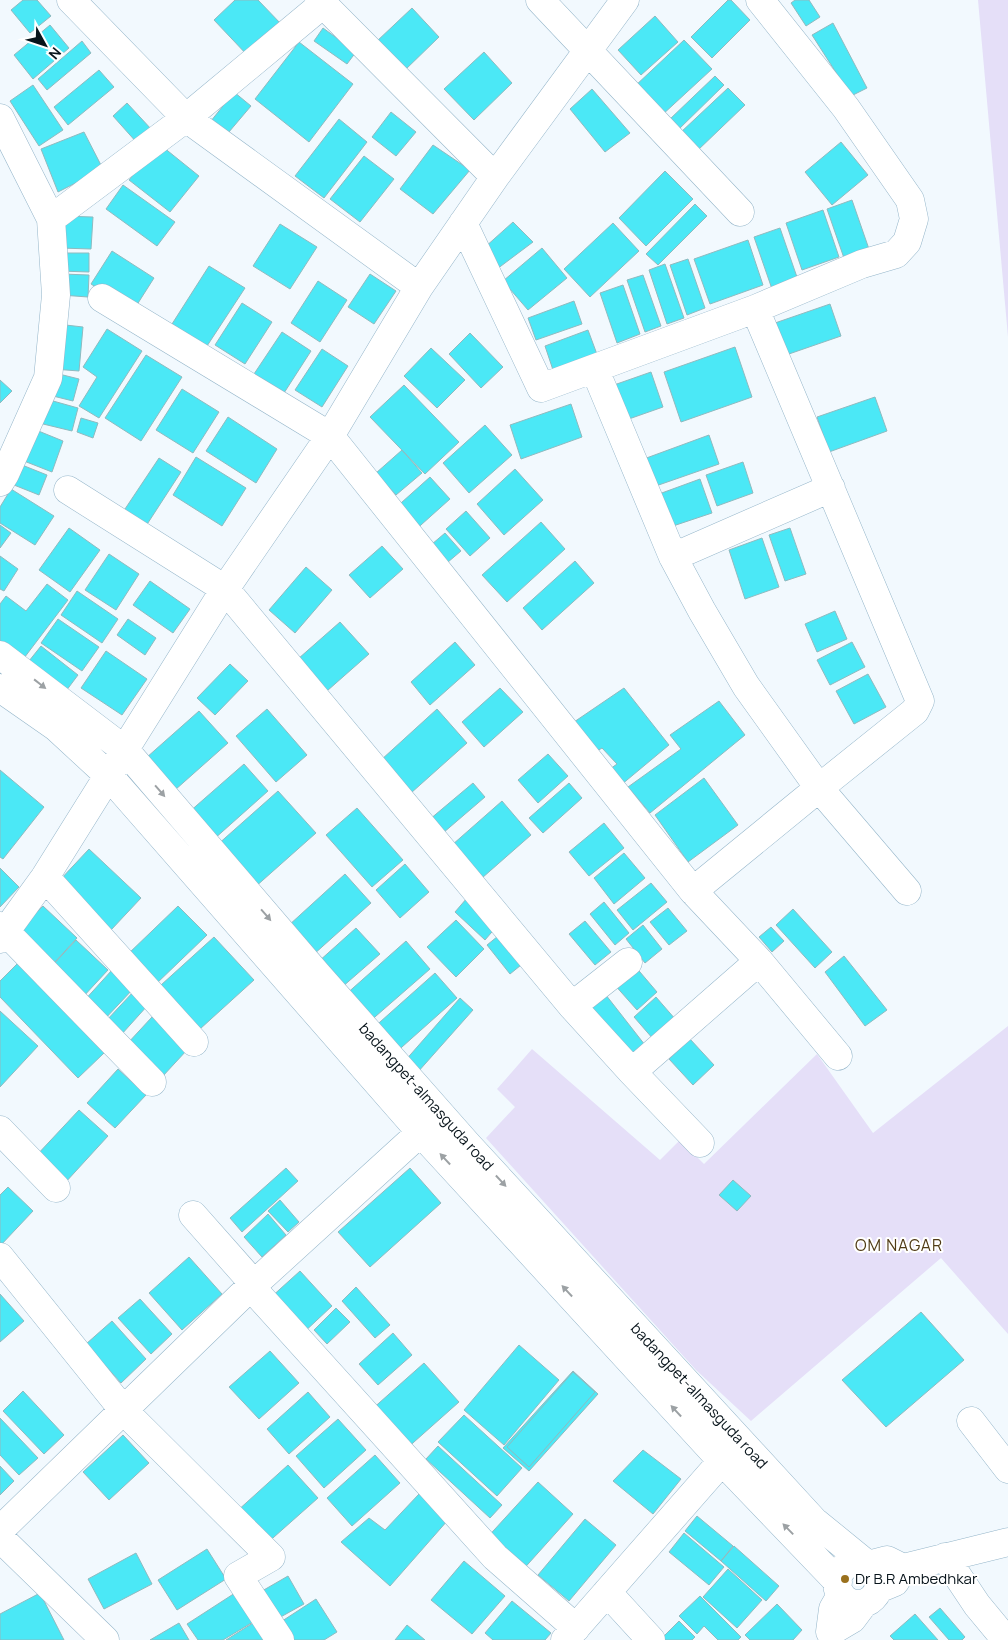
<svg xmlns="http://www.w3.org/2000/svg" width="1008" height="1640" viewBox="0 0 1008 1640" font-family="Manrope,sans-serif">
	<rect width="100%" height="100%" fill="#f2f9fe"/>
	<!-- green -->
	<path fill="#e5dff8" d="M978,0H1008V337Z
		M1008,1026V1334L941,1258L751,1421L696,1370L486,1138L515,1107L497,1089L532,1049L660,1160L680,1140L704,1164L817,1054L873,1133Z"/>
	<!-- building -->
	<path fill="#4be8f6" stroke="#8fbabf" d="M23,0H37L51,16L30,33L11,10Z
		M235,0H258L282,25L249,57L214,20Z
		M728,0H731L750,20L712,58L691,37Z
		M795,0H809L820,17L806,26L791,3Z
		M412,8L439,37L404,71L376,42Z
		M655,16L678,42L641,75L618,50Z
		M833,23L867,88L851,96L812,35Z
		M50,25L69,48L33,79L14,55Z
		M323,28L356,52L347,64L314,41Z
		M684,40L712,69L661,116L634,87Z
		M82,41L91,53L47,90L38,79Z
		M299,42L353,84L309,142L255,99Z
		M484,52L512,83L474,120L444,89Z
		M99,70L114,87L68,125L54,107Z
		M715,76L724,85L678,130L669,120Z
		M33,85L63,130L39,146L10,101Z
		M728,88L745,105L697,151L680,133Z
		M592,89L630,133L605,152L570,109Z
		M234,92L251,106L223,139L207,126Z
		M127,103L152,130L138,144L113,116Z
		M391,112L416,132L396,156L372,137Z
		M339,119L367,142L324,198L295,176Z
		M84,132L103,169L58,192L41,149Z
		M841,142L868,175L832,205L805,172Z
		M158,143L199,176L170,212L129,180Z
		M433,145L470,170L433,214L400,189Z
		M364,156L394,179L360,222L330,199Z
		M665,171L693,199L646,246L619,218Z
		M123,185L175,222L157,246L106,209Z
		M852,200L870,252L845,261L827,209Z
		M695,204L707,216L658,265L646,254Z
		M823,210L839,257L802,270L786,223Z
		M62,216L93,217L91,249L60,248Z
		M513,222L533,242L497,269L484,248Z
		M613,223L639,251L590,297L564,269Z
		M280,224L317,247L290,289L253,266Z
		M780,228L798,280L772,289L754,237Z
		M748,240L763,285L710,304L694,259Z
		M542,248L567,278L528,310L503,281Z
		M112,251L154,278L133,311L91,284Z
		M60,253H89V272L60,271Z
		M688,259L705,308L687,315L670,265Z
		M665,264L684,318L667,324L649,270Z
		M209,266L245,288L207,346L172,324Z
		M62,274L89,275L88,297L61,295Z
		M370,274L396,291L374,324L348,307Z
		M643,275L661,326L645,332L627,280Z
		M318,281L347,300L320,342L291,323Z
		M623,285L640,334L617,343L600,293Z
		M574,301L582,324L536,340L528,318Z
		M242,303L272,322L245,364L215,345Z
		M830,304L841,336L786,355L775,323Z
		M57,324L83,327L79,371L53,369Z
		M107,329L142,351L99,418L79,406L97,377L83,367Z
		M588,330L598,357L554,373L545,346Z
		M282,332L311,351L284,393L254,374Z
		M470,333L503,367L481,388L449,354Z
		M735,347L752,397L681,422L664,372Z
		M431,348L465,380L437,408L404,376Z
		M322,349L348,366L322,407L295,390Z
		M146,355L182,377L141,441L105,418Z
		M651,372L663,407L626,420L614,385Z
		M55,373L79,379L73,401L49,395Z
		M0,380L12,391L0,403Z
		M404,385L459,442L425,474L370,417Z
		M182,389L219,412L193,453L156,430Z
		M875,397L887,431L829,452L817,417Z
		M46,399L78,408L72,431L39,423Z
		M571,404L582,437L521,459L510,425Z
		M228,417L277,449L256,483L206,451Z
		M81,418L98,423L93,438L77,432Z
		M485,425L512,455L469,493L443,463Z
		M36,430L63,441L52,472L24,461Z
		M709,435L719,464L650,488L641,460Z
		M402,450L422,473L396,495L376,473Z
		M196,457L246,488L222,526L173,495Z
		M159,458L181,472L144,529L121,515Z
		M743,462L753,493L717,506L706,475Z
		M22,465L47,475L39,495L14,485Z
		M515,469L543,500L504,535L477,504Z
		M430,477L450,499L412,533L392,511Z
		M700,479L712,513L670,527L659,494Z
		M11,489L54,516L35,545L0,523V507Z
		M466,511L490,538L470,556L446,529Z
		M541,522L565,549L507,602L482,575Z
		M0,525L11,533L0,548Z
		M69,528L100,550L70,592L39,570Z
		M790,528L806,574L785,581L769,535Z
		M445,533L461,551L441,568L425,550Z
		M762,538L779,587L745,599L729,550Z
		M382,546L403,569L370,598L349,575Z
		M109,554L139,574L116,610L85,590Z
		M0,556L18,569L4,591L0,589Z
		M575,561L594,583L542,630L523,608Z
		M306,567L332,590L295,633L269,610Z
		M150,581L190,609L173,633L133,605Z
		M47,584L68,600L18,666L0,652V604L6,596L26,611Z
		M77,591L118,619L102,643L61,615Z
		M835,611L847,639L817,652L805,624Z
		M58,619L99,647L82,671L41,643Z
		M128,619L156,638L145,655L117,635Z
		M340,622L369,654L319,698L290,666Z
		M455,642L475,665L430,705L411,682Z
		M852,642L865,667L830,685L817,660Z
		M41,646L78,675L63,695L25,666Z
		M106,651L147,679L122,715L81,688Z
		M230,664L248,681L215,715L197,698Z
		M868,674L886,707L854,724L836,691Z
		M500,688L523,712L484,747L462,722Z
		M624,688L669,745L621,785L610,769L617,764L602,748L594,753L574,722Z
		M719,701L745,735L650,813L628,787L681,749L670,735Z
		M267,709L307,755L276,782L236,736Z
		M437,709L467,743L411,793L381,760Z
		M199,711L228,743L175,790L146,758Z
		M548,754L568,776L538,803L518,780Z
		M244,764L268,791L213,840L188,813Z
		M0,770L44,807L3,859L0,857Z
		M704,778L738,825L688,862L655,815Z
		M473,783L485,797L436,839L423,825Z
		M569,783L582,798L543,833L529,818Z
		M278,791L316,833L254,888L216,846Z
		M502,801L531,835L482,878L452,845Z
		M357,808L403,860L372,887L326,835Z
		M604,823L624,848L589,876L569,852Z
		M89,849L141,898L111,930L59,881Z
		M624,853L645,878L614,904L594,878Z
		M405,864L429,892L400,918L376,890Z
		M0,868L19,887L0,907Z
		M345,874L371,903L313,955L288,926Z
		M651,883L667,902L633,930L617,910Z
		M467,898L497,926L485,940L455,912Z
		M604,902L629,933L615,945L590,914Z
		M43,906L77,938L54,963L19,930Z
		M178,906L207,935L155,985L127,955Z
		M668,908L687,931L669,945L650,922Z
		M793,909L832,952L815,968L776,925Z
		M456,920L484,949L456,977L427,947Z
		M585,921L611,952L595,965L569,934Z
		M643,925L662,949L645,963L626,939Z
		M771,927L784,941L772,952L759,937Z
		M356,928L380,954L341,988L318,962Z
		M503,932L526,961L510,974L487,945Z
		M214,937L254,980L200,1029L161,985Z
		M76,940L108,970L82,998L50,968Z
		M406,941L430,969L368,1023L344,996Z
		M844,956L887,1010L865,1026L825,972Z
		M18,963L104,1053L78,1078L0,997V981Z
		M634,965L657,992L637,1010L613,983Z
		M112,970L133,989L103,1021L83,1002Z
		M435,973L457,998L393,1055L371,1030Z
		M602,990L645,1045L624,1061L581,1006Z
		M134,991L148,1005L121,1035L106,1021Z
		M656,997L676,1020L654,1040L634,1017Z
		M460,998L473,1010L417,1073L404,1062Z
		M0,1011L38,1046L0,1087Z
		M152,1017L187,1050L162,1077L127,1044Z
		M690,1039L714,1065L693,1085L669,1059Z
		M118,1069L146,1095L115,1128L87,1103Z
		M79,1110L108,1136L64,1184L35,1157Z
		M286,1168L298,1181L242,1232L230,1218Z
		M410,1168L441,1203L370,1267L338,1232Z
		M733,1180L751,1196L737,1211L719,1195Z
		M8,1187L33,1211L0,1246V1195Z
		M280,1200L299,1222L288,1232L268,1211Z
		M268,1214L286,1235L262,1257L244,1237Z
		M189,1257L222,1294L182,1330L149,1293Z
		M300,1271L332,1306L301,1335L269,1299Z
		M356,1287L390,1325L375,1338L342,1301Z
		M0,1294L24,1321L0,1342Z
		M140,1299L172,1334L151,1354L118,1318Z
		M336,1308L350,1322L327,1344L314,1330Z
		M921,1312L964,1360L886,1427L842,1380Z
		M112,1321L146,1359L121,1383L86,1344Z
		M393,1333L412,1355L378,1385L359,1364Z
		M519,1345L559,1380L504,1445L464,1410Z
		M270,1351L299,1383L259,1419L229,1387Z
		M424,1363L459,1402L405,1450L370,1411Z
		M573,1371L598,1394L529,1471L503,1448Z
		M573,1372L595,1392L529,1467L507,1447Z
		M23,1391L64,1435L44,1454L3,1411Z
		M308,1392L330,1417L289,1454L267,1429Z
		M464,1415L522,1468L497,1496L438,1442Z
		M0,1418L38,1458L19,1475L0,1455Z
		M338,1419L366,1450L324,1488L296,1456Z
		M123,1435L149,1463L109,1500L83,1472Z
		M438,1446L502,1505L490,1518L426,1459Z
		M643,1450L681,1479L653,1514L613,1481Z
		M375,1455L400,1483L352,1526L327,1498Z
		M288,1465L318,1498L265,1545L236,1512Z
		M0,1466L14,1481L0,1495Z
		M538,1482L573,1514L520,1573L484,1541Z
		M419,1494L448,1520L390,1586L341,1542L369,1518L385,1530Z
		M697,1516L733,1546L721,1561L685,1531Z
		M585,1519L616,1545L569,1601L538,1575Z
		M684,1533L724,1567L709,1585L669,1552Z
		M734,1546L779,1586L766,1601L721,1561Z
		M207,1549L226,1579L177,1610L158,1580Z
		M136,1553L152,1584L104,1609L88,1579Z
		M464,1561L505,1596L472,1634L431,1600Z
		M728,1569L762,1600L737,1628L703,1597Z
		M288,1576L304,1604L277,1619L262,1591Z
		M40,1593L64,1640H0V1614Z
		M235,1593L253,1622L223,1640H198L187,1624Z
		M700,1596L741,1637L738,1640H718L704,1626L697,1634L679,1616Z
		M316,1599L337,1632L324,1640H286L276,1625Z
		M512,1601L551,1633L545,1640H493L485,1633Z
		M777,1604L802,1630L793,1640H750L745,1635Z
		M940,1608L965,1637L962,1640H949L929,1617Z
		M915,1614L938,1640H894L890,1636Z
		M679,1621L695,1637L692,1640H660Z
		M179,1623L189,1640H150Z
		M253,1623L264,1640H226Z
		M407,1625L425,1640H395Z"/>
	<g fill="none" stroke-linecap="round" stroke-linejoin="round">
		<defs>
			<path id="minor" d="M71,0L186,118L419,287
				M319,0L495,177
				M540,0L740,212
				M0,118L51,219L56,295L48,378L5,474L0,482
				M51,219L186,118L323,4
				M463,223L541,388L755,309L862,264L896,254L907,242L914,219L910,200L846,108L760,0
				M102,298L330,436L693,891
				M595,370L673,557L702,611L746,686L819,788L915,711L920,701L755,309
				M68,490L225,589L572,1006L632,1072L700,1143
				M673,557L831,488
				M0,655L125,750L317,974L467,1144L814,1521L868,1565L887,1560L903,1568
				M0,688L56,727L109,776L431,1144L722,1461L838,1582
				M45,877L194,1042
				M0,926L152,1082
				M0,939L45,877L225,589L330,436L419,287L495,177L625,0
				M759,961L838,1056
				M572,1006L628,962
				M632,1072L759,961L693,891L819,788L907,891
				M0,1130L56,1188
				M193,1215L254,1284
				M0,1257L124,1411L271,1557L238,1576L280,1640
				M251,1287L495,1557L576,1628
				M971,1421L1008,1469
				M0,1530L241,1296L421,1132
				M0,1538L105,1640
				M945,1557L977,1605L1006,1640
				M837 1583a21 21 0 1 1 42 0a21 21 0 1 1-42 0Z
				M878,1589L895,1582L903,1568L1008,1542
				M607,1592L651,1640
				M841,1595L833,1609L830,1632L852,1619L864,1603
				M565,1640L722,1461"/>
		</defs>
		<!-- minor casing -->
		<use href="#minor" stroke="#95b6ca" stroke-width="29"/>
		<!-- minor -->
		<use href="#minor" stroke="#fff" stroke-width="28"/>
	</g>
	<!-- one-way arrows -->
	<defs><path id="oneway-solid" d="M-6-.8H1V-3.2L6.5 0L1 3.2V.8H-6Z" transform="scale(1.25)"/></defs>
	<g fill="#9ca1a4">
		<use href="#oneway-solid" transform="translate(40 684) rotate(38)"/>
		<use href="#oneway-solid" transform="translate(160 791) rotate(49)"/>
		<use href="#oneway-solid" transform="translate(266 915) rotate(49)"/>
		<use href="#oneway-solid" transform="translate(445 1159) rotate(-133)"/>
		<use href="#oneway-solid" transform="translate(501 1181) rotate(47)"/>
		<use href="#oneway-solid" transform="translate(567 1291) rotate(-133)"/>
		<use href="#oneway-solid" transform="translate(676 1411) rotate(-133)"/>
		<use href="#oneway-solid" transform="translate(788 1529) rotate(-134)"/>
	</g>
	<!-- markers -->
	<circle fill="#9a711e" stroke="#fff" stroke-width="2" cx="845" cy="1579" r="5"/>
	<g text-anchor="middle" stroke-width="4" stroke-linejoin="round" paint-order="stroke">
		<!-- street labels -->
		<g font-size="15" fill="#08141b" stroke="#fff">
			<text transform="translate(426 1097) rotate(48)" y="5">badangpet-almasguda road</text>
			<text transform="translate(699 1396) rotate(47)" y="5">badangpet-almasguda road</text>
		</g>
		<!-- poi labels -->
		<g font-size="15" fill="#08141b" stroke="#fff" text-anchor="start">
			<text x="855" y="1584">Dr B.R Ambedhkar</text>
		</g>
		<!-- neighbourhood labels -->
		<g font-size="16" letter-spacing="1" fill="#503b16" stroke="#fff">
			<text x="899" y="1251">OM NAGAR</text>
		</g>
	</g>
	<!-- north arrow -->
	<g transform="translate(45 45) rotate(130)" stroke="#ffffff" stroke-width="4" paint-order="stroke">
	<path d="M0-4L9 19L0 12L-9 19Z" fill="#08141b"/>
	<text y="-8" font-size="14" font-weight="bold" text-anchor="middle" fill="#08141b">N</text>
	</g>
</svg>
